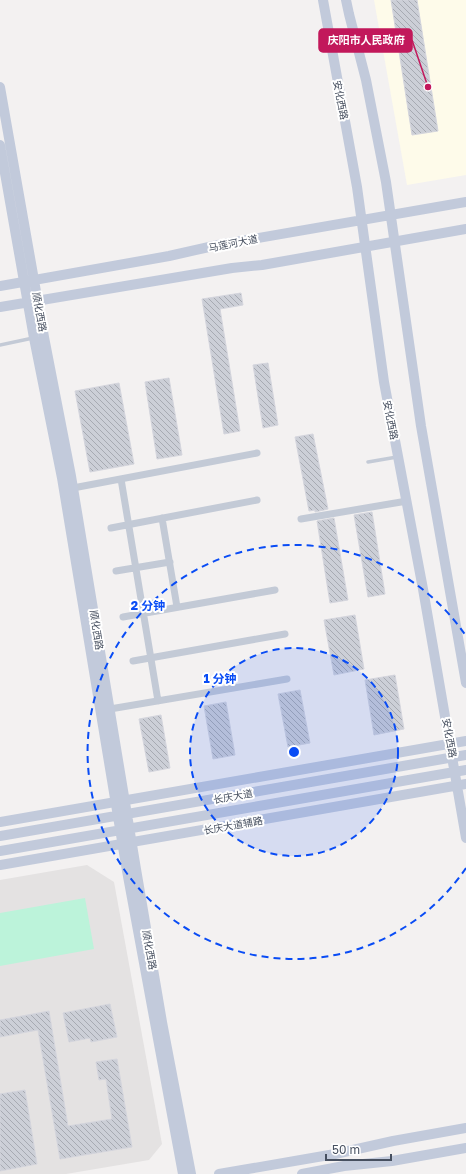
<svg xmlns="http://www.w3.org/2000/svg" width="466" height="1174" viewBox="0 0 466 1174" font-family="'Golos Text','Noto Sans SC',sans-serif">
	<defs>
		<pattern id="building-back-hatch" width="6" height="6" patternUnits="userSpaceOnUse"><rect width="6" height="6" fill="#cccfd7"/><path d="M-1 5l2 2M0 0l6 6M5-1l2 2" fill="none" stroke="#a7aab2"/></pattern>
	</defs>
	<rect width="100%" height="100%" fill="#f3f1f1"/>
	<!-- commercial -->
	<path fill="#fefbea" d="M374,0H466V175L407,185Z"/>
	<!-- education -->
	<path fill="#e4e2e2" d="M87,865L114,882L162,1144L149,1160L66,1174H0V880Z"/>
	<!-- garden -->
	<path fill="#bcf3da" d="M85,898L94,949L0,966V913Z"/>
	<!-- building -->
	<path fill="url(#building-back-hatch)" stroke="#d4d5dd" d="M391,0H417L438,131L412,135Z
		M241,293L243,305L220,309L240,431L224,434L202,299Z
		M268,363L278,425L263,428L253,365Z
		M169,378L182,455L157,459L145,382Z
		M119,383L134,464L90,472L75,391Z
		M313,434L328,509L315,512V510L309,511L295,437Z
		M372,512L385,594L368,597L354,515Z
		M334,518L348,600L330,603L317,521Z
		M355,615L364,669L334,675L324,620Z
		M395,675L404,729L374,735L365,680Z
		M300,690L310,743L288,747L278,694Z
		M226,702L235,755L213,759L204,706Z
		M161,715L170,768L149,772L139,719Z
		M110,1004L117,1037L91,1042L90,1038L69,1042L63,1013Z
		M49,1011L68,1126L112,1119L106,1079L99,1080L96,1062L117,1059L132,1147L60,1159L38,1030L0,1037V1020Z
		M25,1090L37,1164L0,1171V1094Z"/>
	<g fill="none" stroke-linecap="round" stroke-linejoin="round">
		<!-- lane -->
		<path stroke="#c3cad6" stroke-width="3.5" d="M0,345L33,338
			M368,462L397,457"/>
		<!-- street -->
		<path stroke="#c3cad6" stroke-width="7" d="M121,479L158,701
			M73,488L257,453
			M162,518L177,607
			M301,519L407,501
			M111,528L257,500
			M116,571L170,562
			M123,617L275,590
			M133,661L285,634
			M110,709L287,679"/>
		<!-- secondary -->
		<path stroke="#c2cadb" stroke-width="10" d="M323,0L357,187L384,382L423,589L466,838
			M346,0L349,14L366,80L386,182L421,426L466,683
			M0,87L44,337L71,476L136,869L162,1022L191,1174
			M0,145L34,338L62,478L127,871L183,1174
			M0,286L169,256L218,245L466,202
			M0,307L232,268L262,265L466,229
			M0,822L466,741
			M0,836L466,755
			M0,851L466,770
			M0,865L466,784
			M219,1174L335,1154L393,1141L466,1128
			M302,1174L344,1166L392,1161L466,1148"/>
	</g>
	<!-- distance rings -->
	<circle cx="294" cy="752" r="104" fill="#094cf5" fill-opacity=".12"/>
	<g fill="none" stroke="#094cf5" stroke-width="2" stroke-dasharray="7 5">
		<circle cx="294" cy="752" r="104"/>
		<path d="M466 868A207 207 0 1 1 466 636"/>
	</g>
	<g text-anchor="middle" stroke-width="4" stroke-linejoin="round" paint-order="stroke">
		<!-- street labels -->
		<g font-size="10" fill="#475060" stroke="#fff">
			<text transform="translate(341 100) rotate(79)" y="4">安化西路</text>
			<text transform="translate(233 243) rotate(-11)" y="4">马莲河大道</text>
			<text transform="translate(40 312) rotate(80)" y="4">顺化西路</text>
			<text transform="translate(391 420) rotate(79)" y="4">安化西路</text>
			<text transform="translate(97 630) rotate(81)" y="4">顺化西路</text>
			<text transform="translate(450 738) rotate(80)" y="4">安化西路</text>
			<text transform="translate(233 796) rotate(-10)" y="4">长庆大道</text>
			<text transform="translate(233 825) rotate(-10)" y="4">长庆大道辅路</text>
			<text transform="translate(150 950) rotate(80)" y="4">顺化西路</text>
		</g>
	</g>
	<circle cx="294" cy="752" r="6" fill="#094cf5" stroke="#fff" stroke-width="2"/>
	<g font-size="12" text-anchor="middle" font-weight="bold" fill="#094cf5" stroke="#fff" stroke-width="4" stroke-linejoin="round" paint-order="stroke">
		<text x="148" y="610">2 分钟</text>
		<text x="220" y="683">1 分钟</text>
	</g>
	<!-- callouts -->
	<path fill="none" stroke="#c2185b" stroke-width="1.5" d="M428 87L412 40"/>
	<circle fill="#c2185b" stroke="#fff" stroke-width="1.5" cx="428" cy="87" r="4"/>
	<rect fill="#c2185b" stroke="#c2185b" stroke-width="1.5" x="319" y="29" width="93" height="23" rx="4"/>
	<g font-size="11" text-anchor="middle" font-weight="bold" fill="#fff">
		<text x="366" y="44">庆阳市人民政府</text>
	</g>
	<!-- scale -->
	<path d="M326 1154v6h65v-6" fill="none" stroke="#475060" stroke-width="2"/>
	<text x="332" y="1154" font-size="12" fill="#475060" stroke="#ffffff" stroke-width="3" paint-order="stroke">50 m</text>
</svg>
